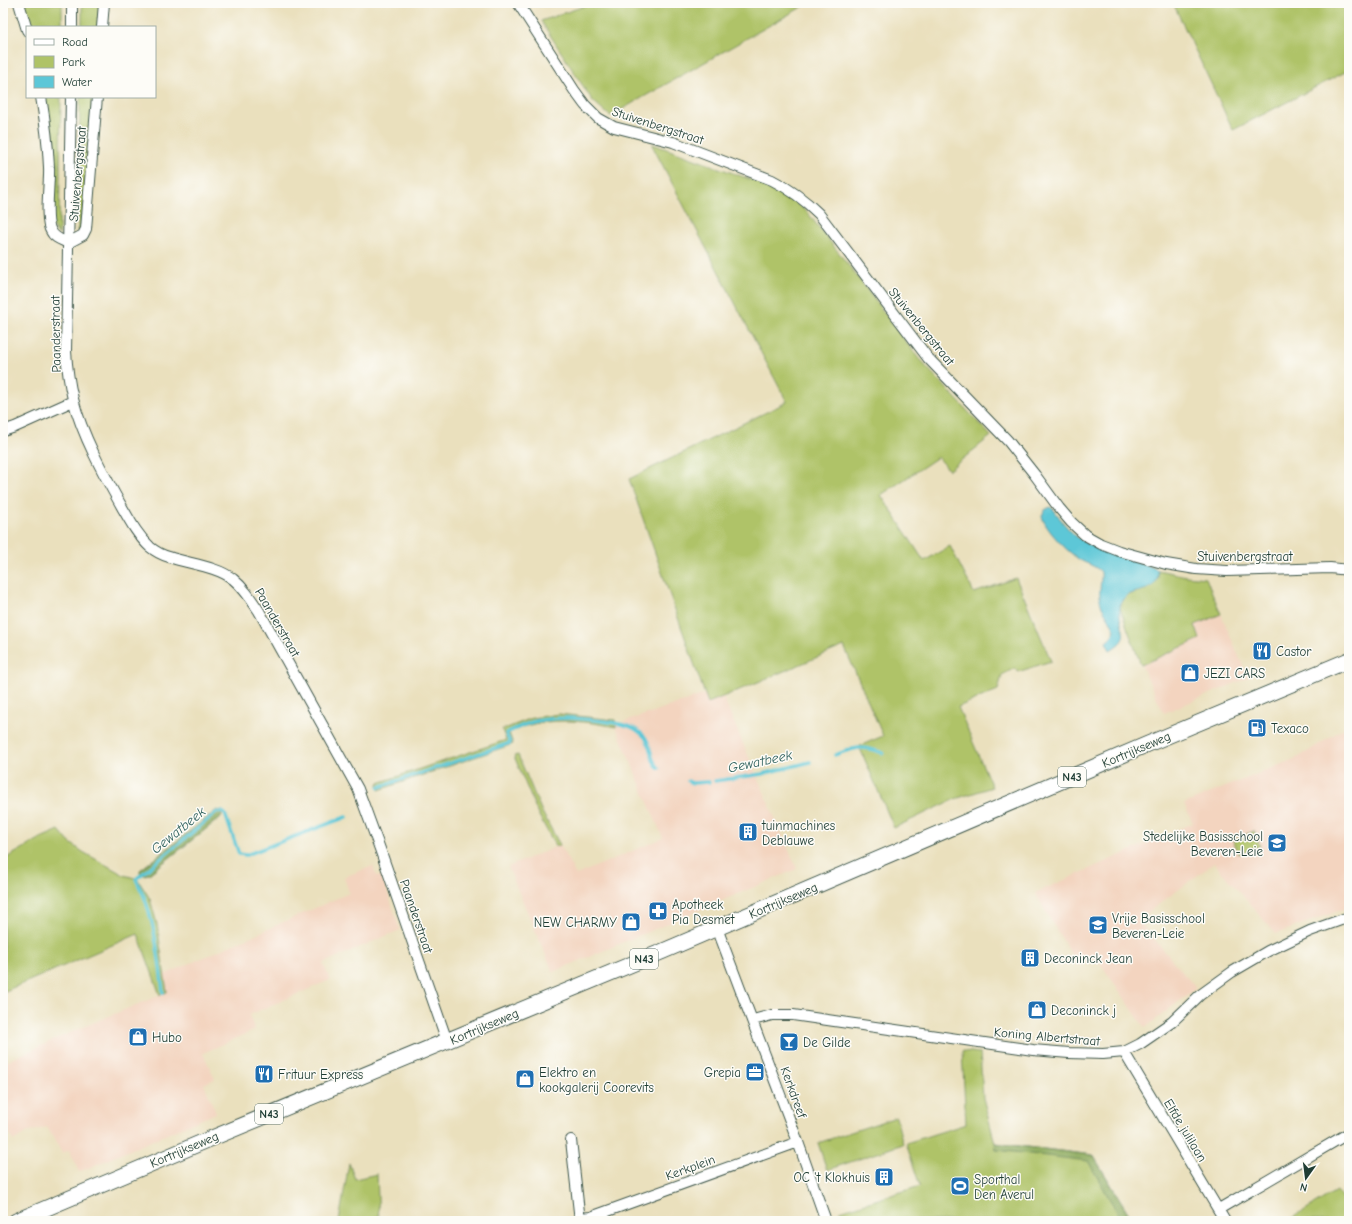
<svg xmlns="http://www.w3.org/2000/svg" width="1352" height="1224" viewBox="0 0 1352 1224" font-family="'Comic Neue',sans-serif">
	<rect width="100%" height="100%" fill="#fdfcf7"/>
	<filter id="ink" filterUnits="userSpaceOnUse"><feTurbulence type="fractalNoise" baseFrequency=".025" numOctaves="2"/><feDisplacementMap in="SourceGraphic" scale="8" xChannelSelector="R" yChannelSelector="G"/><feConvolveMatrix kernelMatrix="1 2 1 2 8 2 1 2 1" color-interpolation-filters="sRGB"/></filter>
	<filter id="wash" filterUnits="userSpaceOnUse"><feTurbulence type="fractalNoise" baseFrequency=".012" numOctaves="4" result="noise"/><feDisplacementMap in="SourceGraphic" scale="16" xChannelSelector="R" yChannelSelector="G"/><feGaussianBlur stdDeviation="0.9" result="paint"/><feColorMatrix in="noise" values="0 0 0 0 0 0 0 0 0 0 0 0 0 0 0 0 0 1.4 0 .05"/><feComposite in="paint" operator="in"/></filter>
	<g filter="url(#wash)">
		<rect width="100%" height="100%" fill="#eae0bd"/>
		<!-- built -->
		<path fill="#f3d4bf" d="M1221,614L1248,678L1164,713L1141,665L1200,639L1195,625Z
			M705,694L708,703L723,697L797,869L553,972L508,867L560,845L576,875L663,838L615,725Z
			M1349,725V907L1276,934L1214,863L1138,920L1196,988L1145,1028L1094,954L1078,966L1035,893L1193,823L1184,804L1299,757Z
			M373,866L377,877L382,875L400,930L323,963L330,980L249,1015L255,1030L203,1053L215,1079L204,1084L216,1113L79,1172L69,1150L62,1153L47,1127L26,1133L13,1141L3,1118V1059L5,1062L76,1030L167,992L164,975L349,893L344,877Z"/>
		<!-- green -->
		<path fill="#afc367" stroke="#67804e" d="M22,3H62V27H29Z
			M82,3H102L100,27H82Z
			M593,3H809L610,116L592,100L541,21Z
			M1173,3H1349V70L1233,130Z
			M45,97H61L59,235L51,224Z
			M80,97H94L82,231H78Z
			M653,144L774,188L787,195L807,212L853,271L919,359L991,436L949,470L938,457L881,495L924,561L950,546L974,593L1016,578L1051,661L1018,672L1015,668L1002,675L998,690L958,707L992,787L955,799L894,828L859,746L883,736L844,646L708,703L629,479L787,402L652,145Z
			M1158,570L1186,576L1206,578L1221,614L1195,625L1200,639L1141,665L1120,608L1123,599L1126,596L1149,587L1158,578Z
			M559,714L615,720L616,727C582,720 541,716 509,733L513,744L379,790L378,783L506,740L502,730L532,718Z
			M518,755L542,812L560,845L556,847L538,814L514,756Z
			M59,830L69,842L83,852L124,875L135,878L138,880L150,899L157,924L167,992L160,995L138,934L3,992V860L41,838Z
			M1254,831L1260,846L1239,854L1233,840Z
			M962,1051L980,1053L983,1098L995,1143L1093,1155L1133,1221H844L840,1211L920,1186L906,1143L966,1124Z
			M896,1117L903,1144L827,1170L818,1143Z
			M349,1163L355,1179L377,1174L379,1221H339Z
			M1336,1191L1349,1205V1221H1287Z"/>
		<!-- forest -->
		<path fill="#8ba95c" stroke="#557348" d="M217,810L222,811V815L220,818L149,874L144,875L140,873V870Z
			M995,1143L1093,1155L1133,1221H1122L1088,1161L996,1150Z"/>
		<!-- water -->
		<path fill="#5dc7d7" stroke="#3e8286" d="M1050,507L1054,510C1061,520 1068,530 1078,538C1102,555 1132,557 1158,570C1159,596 1133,587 1123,599C1121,601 1120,604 1120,607C1117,629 1135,636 1110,650L1106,642C1110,639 1113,636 1114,632C1115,626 1105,613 1102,607C1097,595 1102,584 1101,572C1096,566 1087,564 1080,560C1069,553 1043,528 1042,515L1045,510Z"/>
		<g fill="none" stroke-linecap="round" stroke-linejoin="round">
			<!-- stream -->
			<path stroke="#5dc7d7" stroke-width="3.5" d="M835,755C855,747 862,745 883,753
				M688,781L692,783L709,782
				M715,781L762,774L810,762
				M379,787L510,743L506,733C515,729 523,725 532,722C544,719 557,718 569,718C583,719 629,722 638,731C641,733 643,735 645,737C652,746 649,760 659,768
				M163,993C160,963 156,931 146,902C144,894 139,887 136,879L217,812H222L225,814L239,854L246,855L346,817"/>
		</g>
	</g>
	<g filter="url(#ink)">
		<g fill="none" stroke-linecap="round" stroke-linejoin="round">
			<defs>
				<path id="minor" d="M19,3L27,30
					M518,3L574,90L585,105L598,118L614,127L673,142L772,180C790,189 805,200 819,214L928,358L1008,441L1035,475L1059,508L1071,522L1085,535L1101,544L1119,551L1166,564L1196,569L1227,571L1330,568L1349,570
					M72,27V3
					M102,27L104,3
					M41,97C45,120 48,144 49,167C50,182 44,220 51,231C54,238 62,240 68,243
					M71,97L66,351C67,368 69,383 73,399C82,435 104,475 122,507C130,521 138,536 150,547C156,552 162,555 169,557C189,564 216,566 233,579C244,588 251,599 259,611L358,789L380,849L447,1041
					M68,243L83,235L86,229L97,97
					M3,431L15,427L73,401
					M717,928L798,1142L826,1221
					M753,1020L772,1015H793L1033,1050L1069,1053L1103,1054L1124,1052L1140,1044L1172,1022L1200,995L1232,972L1268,951L1310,931L1349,917
					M1124,1052L1225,1221
					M571,1140L580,1221
					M1219,1209L1349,1133
					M580,1218L591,1217L798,1142"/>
				<path id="primary" d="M16,1221L205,1141L661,952L1148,744L1349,660"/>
			</defs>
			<!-- minor casing -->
			<use href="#minor" stroke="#3d5549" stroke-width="12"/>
			<!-- primary casing -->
			<use href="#primary" stroke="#3d5549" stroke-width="17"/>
			<!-- minor -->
			<use href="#minor" stroke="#fff" stroke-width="10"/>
			<!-- primary -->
			<use href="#primary" stroke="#fff" stroke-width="15"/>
		</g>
	</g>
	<!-- icons -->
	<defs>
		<symbol id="restaurant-square" viewBox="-11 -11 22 22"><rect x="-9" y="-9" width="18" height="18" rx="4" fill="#1f6fb2" stroke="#fdfcf7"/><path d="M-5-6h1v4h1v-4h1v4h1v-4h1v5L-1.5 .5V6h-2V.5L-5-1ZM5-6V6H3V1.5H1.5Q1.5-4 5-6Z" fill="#fff"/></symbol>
		<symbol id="shop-square" viewBox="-11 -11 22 22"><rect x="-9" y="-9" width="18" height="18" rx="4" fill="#1f6fb2" stroke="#fdfcf7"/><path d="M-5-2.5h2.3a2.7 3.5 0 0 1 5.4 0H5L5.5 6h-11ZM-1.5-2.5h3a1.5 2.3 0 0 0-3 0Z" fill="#fff"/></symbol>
		<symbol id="fuel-square" viewBox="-11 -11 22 22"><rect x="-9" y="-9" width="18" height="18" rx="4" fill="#1f6fb2" stroke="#fdfcf7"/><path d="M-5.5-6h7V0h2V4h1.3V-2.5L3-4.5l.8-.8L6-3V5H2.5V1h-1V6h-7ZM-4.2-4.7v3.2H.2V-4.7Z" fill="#fff"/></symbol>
		<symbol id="building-square" viewBox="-11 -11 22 22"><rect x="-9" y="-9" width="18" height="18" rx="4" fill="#1f6fb2" stroke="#fdfcf7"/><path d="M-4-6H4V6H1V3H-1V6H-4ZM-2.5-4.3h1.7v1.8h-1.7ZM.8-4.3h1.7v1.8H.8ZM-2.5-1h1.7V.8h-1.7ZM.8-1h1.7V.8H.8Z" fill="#fff"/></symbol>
		<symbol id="school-square" viewBox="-11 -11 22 22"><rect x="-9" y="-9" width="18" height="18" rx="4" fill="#1f6fb2" stroke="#fdfcf7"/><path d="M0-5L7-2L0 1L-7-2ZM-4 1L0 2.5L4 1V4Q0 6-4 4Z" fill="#fff"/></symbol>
		<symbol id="pharmacy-square" viewBox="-11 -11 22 22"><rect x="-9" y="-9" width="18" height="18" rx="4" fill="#1f6fb2" stroke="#fdfcf7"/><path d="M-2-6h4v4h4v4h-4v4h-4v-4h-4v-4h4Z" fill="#fff"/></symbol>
		<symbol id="bar-square" viewBox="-11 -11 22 22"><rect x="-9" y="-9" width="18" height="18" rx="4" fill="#1f6fb2" stroke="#fdfcf7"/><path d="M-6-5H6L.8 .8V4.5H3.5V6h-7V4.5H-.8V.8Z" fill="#fff"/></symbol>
		<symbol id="office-square" viewBox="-11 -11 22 22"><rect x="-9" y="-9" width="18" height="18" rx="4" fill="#1f6fb2" stroke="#fdfcf7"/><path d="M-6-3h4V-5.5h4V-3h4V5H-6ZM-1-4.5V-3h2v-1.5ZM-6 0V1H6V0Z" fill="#fff"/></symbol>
		<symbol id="stadium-square" viewBox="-11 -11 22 22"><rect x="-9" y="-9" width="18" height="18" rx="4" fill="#1f6fb2" stroke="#fdfcf7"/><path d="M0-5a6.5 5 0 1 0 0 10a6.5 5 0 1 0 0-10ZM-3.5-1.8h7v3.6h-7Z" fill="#fff"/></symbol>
	</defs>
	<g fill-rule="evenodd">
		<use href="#restaurant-square" x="1251" y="640" width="22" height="22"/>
		<use href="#shop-square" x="1179" y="662" width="22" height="22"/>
		<use href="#fuel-square" x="1246" y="717" width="22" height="22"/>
		<use href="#building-square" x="737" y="821" width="22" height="22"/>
		<use href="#school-square" x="1266" y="832" width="22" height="22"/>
		<use href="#pharmacy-square" x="647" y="900" width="22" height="22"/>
		<use href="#shop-square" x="620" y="911" width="22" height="22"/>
		<use href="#school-square" x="1087" y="914" width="22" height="22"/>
		<use href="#building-square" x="1019" y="947" width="22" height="22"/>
		<use href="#shop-square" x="1026" y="999" width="22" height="22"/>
		<use href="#shop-square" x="127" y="1026" width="22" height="22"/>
		<use href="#bar-square" x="778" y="1031" width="22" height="22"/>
		<use href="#office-square" x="744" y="1061" width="22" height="22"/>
		<use href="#restaurant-square" x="253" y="1063" width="22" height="22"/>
		<use href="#shop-square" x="514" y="1068" width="22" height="22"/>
		<use href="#building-square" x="873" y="1166" width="22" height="22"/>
		<use href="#stadium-square" x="949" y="1175" width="22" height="22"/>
	</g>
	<g text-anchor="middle" stroke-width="3" stroke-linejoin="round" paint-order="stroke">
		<!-- shield labels -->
		<g fill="#fdfcf7" stroke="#62766e" stroke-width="1">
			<rect x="1058" y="767" width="28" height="20" rx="3"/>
			<rect x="630" y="949" width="28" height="20" rx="3"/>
			<rect x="255" y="1104" width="28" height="20" rx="3"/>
		</g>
		<g font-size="12" font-weight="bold" fill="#1f3d34">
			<text x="1072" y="781">N43</text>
			<text x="644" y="963">N43</text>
			<text x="269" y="1118">N43</text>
		</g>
		<!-- street labels -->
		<g font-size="13" fill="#1f3d34" stroke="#fdfcf7">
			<text transform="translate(658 125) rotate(18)" y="5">Stuivenbergstraat</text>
			<text transform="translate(77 174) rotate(-85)" y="5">Stuivenbergstraat</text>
			<text transform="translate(922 326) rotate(51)" y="5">Stuivenbergstraat</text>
			<text transform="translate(55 334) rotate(-91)" y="5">Paanderstraat</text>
			<text x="1245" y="561">Stuivenbergstraat</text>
			<text transform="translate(278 622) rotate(60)" y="5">Paanderstraat</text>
			<text transform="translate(1136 749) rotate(-23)" y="5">Kortrijkseweg</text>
			<text transform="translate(783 900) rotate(-23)" y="5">Kortrijkseweg</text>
			<text transform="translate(417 916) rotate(71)" y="5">Paanderstraat</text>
			<text transform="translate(484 1026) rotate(-23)" y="5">Kortrijkseweg</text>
			<text transform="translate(1047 1036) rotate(5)" y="5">Koning Albertstraat</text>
			<text transform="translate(794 1092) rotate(70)" y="5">Kerkdreef</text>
			<text transform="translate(1186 1130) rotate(59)" y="5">Elfde julilaan</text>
			<text transform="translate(184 1149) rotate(-23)" y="5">Kortrijkseweg</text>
			<text transform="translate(690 1167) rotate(-20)" y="5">Kerkplein</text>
		</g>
		<!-- poi labels -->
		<g font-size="13" fill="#1f3d34" stroke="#fdfcf7" text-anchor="start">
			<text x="1276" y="656">Castor</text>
			<text x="1204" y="678">JEZI CARS</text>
			<text x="1271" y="733">Texaco</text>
			<text x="762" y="830">tuinmachines<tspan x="762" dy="15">Deblauwe</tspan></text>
			<text x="1263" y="841" text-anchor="end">Stedelijke Basisschool<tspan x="1263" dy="15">Beveren-Leie</tspan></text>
			<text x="672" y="909">Apotheek<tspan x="672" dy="15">Pia Desmet</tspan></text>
			<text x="1112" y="923">Vrije Basisschool<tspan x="1112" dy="15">Beveren-Leie</tspan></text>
			<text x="617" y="927" text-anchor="end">NEW CHARMY</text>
			<text x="1044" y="963">Deconinck Jean</text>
			<text x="1051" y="1015">Deconinck j</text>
			<text x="152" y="1042">Hubo</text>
			<text x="803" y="1047">De Gilde</text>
			<text x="539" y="1077">Elektro en<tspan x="539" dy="15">kookgalerij Coorevits</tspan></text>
			<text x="741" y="1077" text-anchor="end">Grepia</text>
			<text x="278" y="1079">Frituur Express</text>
			<text x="870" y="1182" text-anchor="end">OC 't Klokhuis</text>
			<text x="974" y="1184">Sporthal<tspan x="974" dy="15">Den Averul</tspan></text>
		</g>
		<!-- water labels -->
		<g font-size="14" font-style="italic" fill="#2e605d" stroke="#fdfcf7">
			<text transform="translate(760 761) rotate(-12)" y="5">Gewatbeek</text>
			<text transform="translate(178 830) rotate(-39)" y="5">Gewatbeek</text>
		</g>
	</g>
	<!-- margin -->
	<rect width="1352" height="1224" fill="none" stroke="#fdfcf7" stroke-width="16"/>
	<!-- legend -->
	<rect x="26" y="26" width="130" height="72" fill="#fdfcf7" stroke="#a4b0a9"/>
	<rect x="34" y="39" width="20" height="6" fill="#ffffff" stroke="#a4b0a9"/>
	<text x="62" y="46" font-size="12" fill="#1f3d34">Road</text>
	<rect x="34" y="56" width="20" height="12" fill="#afc367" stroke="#a4b0a9"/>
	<text x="62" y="66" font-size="12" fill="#1f3d34">Park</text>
	<rect x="34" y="76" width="20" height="12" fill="#5dc7d7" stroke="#a4b0a9"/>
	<text x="62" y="86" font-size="12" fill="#1f3d34">Water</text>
	<!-- north arrow -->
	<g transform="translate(1306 1178) rotate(194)" stroke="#fdfcf7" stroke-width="3" paint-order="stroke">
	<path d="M0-3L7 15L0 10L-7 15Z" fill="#1f3d34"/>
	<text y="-6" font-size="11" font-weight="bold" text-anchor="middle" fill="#1f3d34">N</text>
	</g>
</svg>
